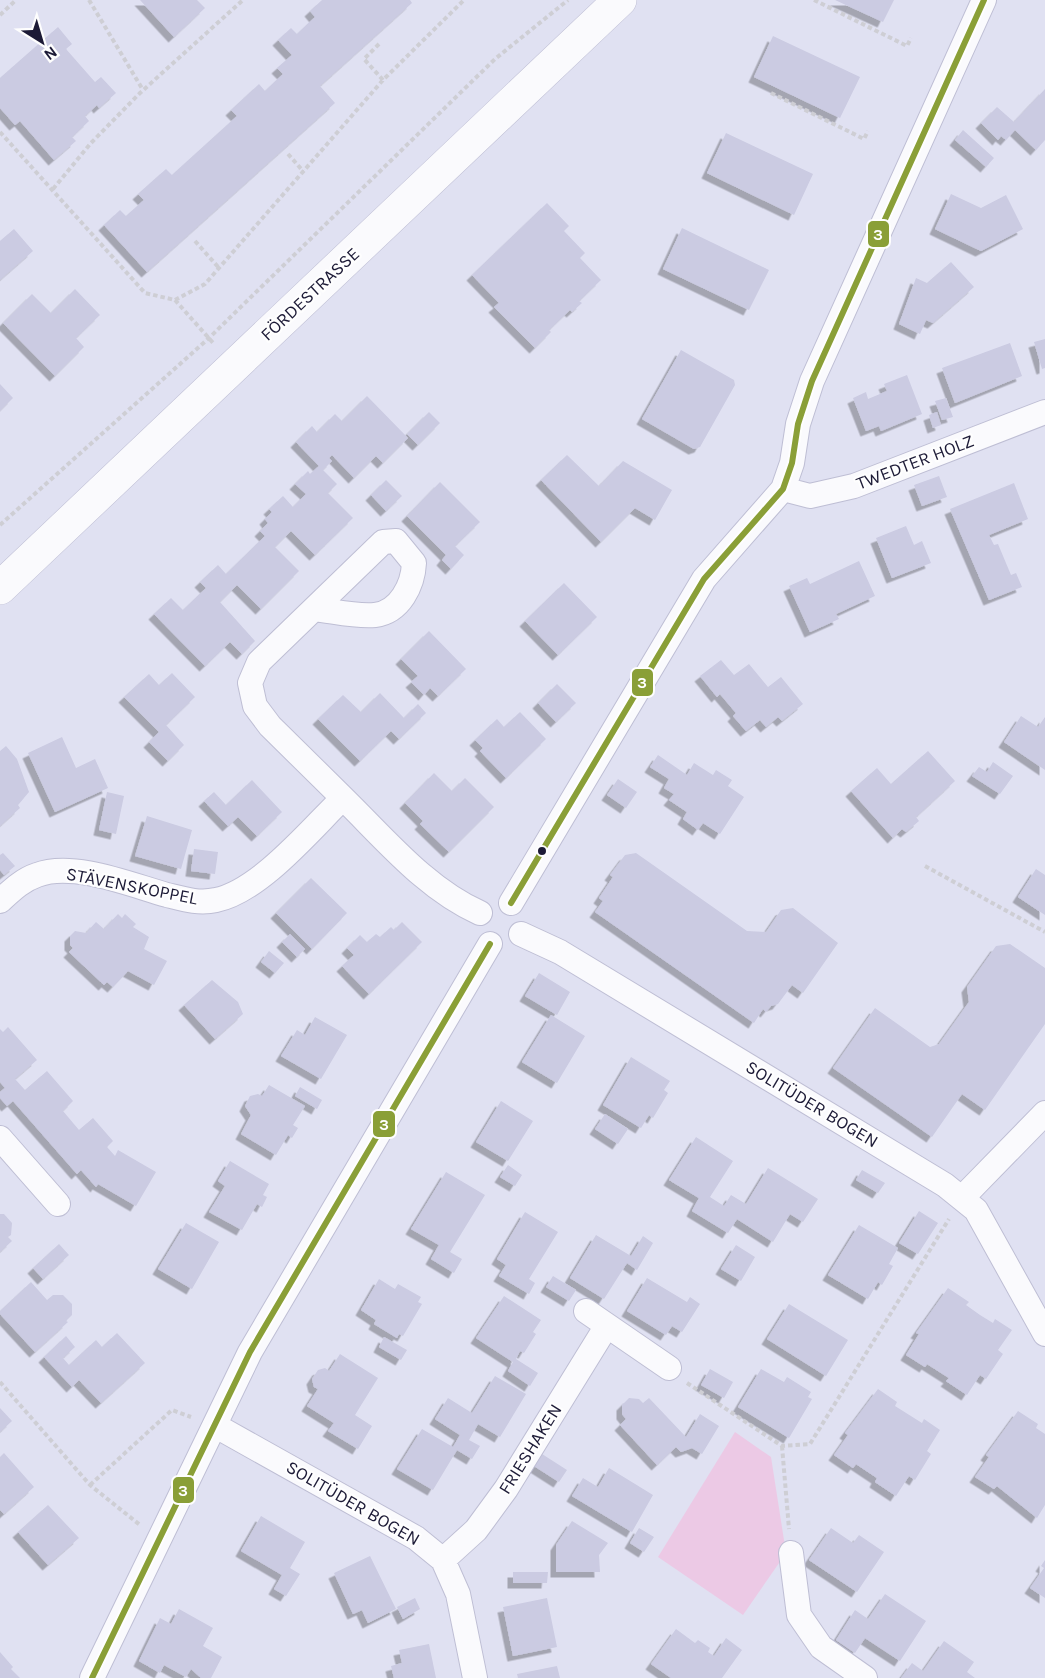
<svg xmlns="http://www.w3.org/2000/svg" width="1045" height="1678" viewBox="0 0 1045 1678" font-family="Karla,sans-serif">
	<defs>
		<filter id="shadow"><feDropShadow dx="-5.5" dy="5.5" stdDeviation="0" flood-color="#0004"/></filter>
	</defs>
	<rect width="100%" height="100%" fill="#e0e1f2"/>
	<!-- green -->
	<path fill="#ecc9e5" d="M735,1432L771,1457L786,1553L743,1615L658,1557Z"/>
	<!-- building -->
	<path fill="#cbcbe2" filter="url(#shadow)" d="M140,0H197L205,8L174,37Z
		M322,0H410L412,3L320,86L335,103L147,272L104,225L120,210L126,216L144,200L138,194L166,169L172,175L237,116L231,110L259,84L265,91L283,74L277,68L292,55L278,40L291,28L297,34L315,17L310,11Z
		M835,0H894L883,22Z
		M58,27L72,44L66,49L95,82L101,77L116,93L99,108L97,105L85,116L89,121L72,137L76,141L54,160L20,121L15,125L0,108V78Z
		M773,36L860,77L840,118L754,77Z
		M1045,89V140L1036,150L1015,130L1006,140L1001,136L998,140L981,123L997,107L1014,122Z
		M963,130L994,158L986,167L955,140Z
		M726,133L813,174L794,215L707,173Z
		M951,194L981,208L1006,195L1023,229L981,251L935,229Z
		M547,203L569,226L564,231L585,253L580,258L601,280L579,301L582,303L572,312L570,310L549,330L551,332L535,348L494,307L499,303L472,275Z
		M682,228L769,270L749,310L663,269Z
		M14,229L33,251L0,280V241Z
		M951,262L974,287L933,323L926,320L920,334L899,324L916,278L927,283Z
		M75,289L100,315L76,338L84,347L55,376L3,323L32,294L51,313Z
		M1045,339V368L1042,369L1034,342Z
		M1010,343L1022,376L955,403L942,368Z
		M681,350L734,380L735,385L700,447L694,449L642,419Z
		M907,375L922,414L881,431L879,426L866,431L853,398L866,392L868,399L887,391L884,384Z
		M0,384L13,398L0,411Z
		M367,396L408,438L383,463L376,456L354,478L332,455L329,458L332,461L323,470L337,484L328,493L353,518L315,555L291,531L275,547L299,571L261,609L237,585L220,602L255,641L242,654L230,642L205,666L154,614L171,598L183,610L206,588L200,582L218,565L226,574L265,536L260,531L268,523L265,519L272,512L269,509L283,496L293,507L306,494L295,484L308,471L310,474L319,466L296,442L312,426L317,432L335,414L342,421Z
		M946,398L953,417L942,420L935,401Z
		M429,412L440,423L418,445L407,434Z
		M937,412L941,425L933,428L929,415Z
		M567,455L599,486L623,461L672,490L655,520L635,508L601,542L541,480Z
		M939,476L947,497L922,506L914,485Z
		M386,480L402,496L386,511L371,495Z
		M440,482L480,522L455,546L464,555L451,569L442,560L446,555L407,516Z
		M1014,483L1028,519L989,535L994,545L998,544L1011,575L1016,573L1022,587L989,600L950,509Z
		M906,526L914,545L922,541L931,563L892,578L876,538Z
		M859,561L875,596L836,614L839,619L810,632L789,586L807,578L810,584Z
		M564,583L597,617L558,655L525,621Z
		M429,631L466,669L438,696L430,688L424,695L411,682L418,676L401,659Z
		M721,660L734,675L749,664L768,687L781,677L803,704L782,721L778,717L766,727L760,720L746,731L733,716L736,713L720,694L717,697L700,676Z
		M172,673L195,697L166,725L184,745L168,761L149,742L159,732L124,697L149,674L159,685Z
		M557,684L576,703L556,722L538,703Z
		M380,693L404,718L418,704L426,713L399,739L391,731L360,761L318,719L343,695L361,712Z
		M520,712L546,739L506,778L480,751L483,748L475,740L497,719L504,727Z
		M1021,716L1038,727L1045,717V770L1004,742Z
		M62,737L76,768L95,759L108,788L55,812L28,753Z
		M6,746L17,759L29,792L18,805L20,808L0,826V751Z
		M928,751L955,781L916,817L919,821L906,832L902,829L893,838L851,791L877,768L891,784Z
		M658,755L687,775L694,763L713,775L716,770L732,780L728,786L744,797L720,834L703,823L698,830L683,819L687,812L669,800L674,794L664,788L669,779L650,767Z
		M993,762L1013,776L1000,794L972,776L979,767L987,772Z
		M434,773L452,791L465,778L494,807L449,852L420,824L423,821L405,803Z
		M618,779L637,792L626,808L607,795Z
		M252,780L282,812L257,836L238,817L228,826L204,801L214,792L226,805Z
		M107,792L124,796L116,834L99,830Z
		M147,816L192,830L181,869L135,856Z
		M194,849L218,852L215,874L191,871Z
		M3,853L15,866L4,875L0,870V855Z
		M636,853L747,931L766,932L781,910L793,908L838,943L803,993L792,985L778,1004L771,1006L766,1012L763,1009L754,1023L595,912L603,901L599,898L613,877L610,875L625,855Z
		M1036,869L1045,875V915L1018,897Z
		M311,878L347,913L312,949L276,913Z
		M118,914L122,918L125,914L136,924L133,927L149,937L144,949L167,961L154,985L128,971L113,987L107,982L104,985L69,952L73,948L70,945V936L75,931L86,933L96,922L104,929Z
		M402,922L422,942L369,994L342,966L354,955L347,948L360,935L367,942L376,934L380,937L391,927L394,930Z
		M290,934L305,949L297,957L282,942Z
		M1010,944L1045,968V1024L985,1110L962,1094L932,1137L833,1068L875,1008L930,1047L939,1044L969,1002L967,987L996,946Z
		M269,951L284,963L275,973L261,962Z
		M539,973L570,992L557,1015L525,996Z
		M212,980L238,1002L243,1014L215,1039L184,1005Z
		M551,1015L585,1036L557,1083L522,1062Z
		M315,1017L347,1035L321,1079L281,1056L297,1030L305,1035Z
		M8,1027L37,1060L15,1079L25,1090L47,1071L73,1101L63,1111L79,1130L93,1118L113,1141L107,1147L115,1156L118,1150L156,1172L136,1206L98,1184L96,1187L81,1170L77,1174L13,1101L7,1106L0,1098V1092L5,1088L0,1082V1029L3,1032Z
		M631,1057L670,1081L664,1090L668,1093L653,1118L649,1115L641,1128L603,1105Z
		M269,1085L305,1106L293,1125L298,1128L292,1138L288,1135L276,1155L241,1134L251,1115L245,1106L250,1096L258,1094L262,1096Z
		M300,1087L322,1100L317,1109L295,1096Z
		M501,1101L533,1121L508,1161L476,1142Z
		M605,1114L628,1129L618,1144L595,1129Z
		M696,1137L733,1161L710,1197L724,1206L731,1195L746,1204L768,1168L818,1199L803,1222L790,1214L773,1242L737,1219L728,1233L692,1211L699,1198L669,1180Z
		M230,1161L269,1184L263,1195L267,1197L262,1207L257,1204L242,1230L209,1212L225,1186L218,1181Z
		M508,1165L522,1175L515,1186L500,1177Z
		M862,1170L885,1183L878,1193L856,1180Z
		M446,1172L485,1195L450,1252L462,1259L454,1273L431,1259L439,1245L411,1229Z
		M919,1211L938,1223L918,1254L899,1243Z
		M525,1212L558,1232L529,1279L535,1283L529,1294L499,1276L506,1265L497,1259Z
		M0,1214H4L12,1223L11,1235L8,1237L12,1241L0,1252Z
		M186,1223L219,1242L192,1289L158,1269Z
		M859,1225L898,1248L889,1264L893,1266L882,1285L878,1282L868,1299L828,1275Z
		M596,1235L631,1256L643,1236L653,1243L637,1270L627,1263L604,1299L570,1278Z
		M59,1244L69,1255L43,1279L33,1268Z
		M736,1245L755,1257L741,1281L721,1269Z
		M553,1276L576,1290L569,1301L546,1287Z
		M647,1278L687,1302L690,1297L700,1304L682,1332L672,1326L666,1335L627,1311Z
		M379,1279L395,1289L398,1284L421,1297L418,1302L422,1304L403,1336L399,1334L397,1338L374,1324L376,1320L361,1310Z
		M31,1282L47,1300L53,1295H63L72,1304V1315L66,1321L68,1322L35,1352L0,1314V1311Z
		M948,1288L969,1302L966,1305L980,1315L993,1323L995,1319L1012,1330L998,1350L1003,1354L986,1379L980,1375L967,1395L946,1381L949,1378L927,1364L925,1367L906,1355L919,1334L916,1333Z
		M504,1296L541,1320L533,1332L536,1334L524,1353L520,1351L516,1359L538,1373L530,1386L508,1371L513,1362L476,1338Z
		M789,1304L848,1340L826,1376L767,1339Z
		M117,1333L145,1363L101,1403L79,1380L72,1387L44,1357L66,1336L75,1347L63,1358L69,1365L96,1340L102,1347Z
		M384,1337L407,1350L401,1360L379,1347Z
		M340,1354L378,1378L355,1415L372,1426L358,1449L328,1431L334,1423L307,1406L318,1389L314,1387L312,1379L318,1370L325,1368L329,1371Z
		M710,1369L733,1382L724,1398L701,1385Z
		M761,1369L784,1382L787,1377L811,1392L808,1397L812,1399L789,1438L738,1407Z
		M495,1376L526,1394L500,1437L478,1424L469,1440L480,1446L472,1459L457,1450L433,1490L397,1469L422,1429L453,1447L460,1435L435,1419L448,1398L472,1413Z
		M878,1389L897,1402L895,1406L922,1423L924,1419L940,1430L927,1451L931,1454L915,1480L909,1476L896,1496L875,1482L877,1478L856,1464L853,1468L834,1455L848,1435L845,1433Z
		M629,1398L639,1399L643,1403L649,1398L686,1437L700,1414L719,1426L702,1454L692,1448L681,1452L676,1447L657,1465L620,1425L626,1419L622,1414V1405Z
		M0,1408L12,1421L0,1432Z
		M1018,1411L1038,1424L1036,1428L1045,1434V1505L1037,1518L997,1486L994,1489L975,1477L989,1457L986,1455Z
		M4,1453L34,1487L4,1514L0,1510V1457Z
		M542,1454L567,1470L559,1482L534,1466Z
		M609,1468L653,1495L632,1532L572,1496L583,1478L598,1487Z
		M48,1505L79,1538L48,1565L18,1532Z
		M261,1516L305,1542L290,1568L300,1574L286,1596L274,1589L282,1575L241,1551Z
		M572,1521L608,1543L599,1555L600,1572H556V1545Z
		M639,1528L654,1537L644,1552L630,1543Z
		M831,1528L853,1543L859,1535L884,1552L857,1592L809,1560Z
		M370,1556L396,1609L368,1623L362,1610L353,1614L334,1573Z
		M1045,1560V1598L1030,1588L1044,1568L1041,1566Z
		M513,1572H548L547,1583H513Z
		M885,1594L926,1621L900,1661L865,1638L855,1653L836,1640L855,1610L868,1619Z
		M415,1598L420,1609L403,1619L397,1607Z
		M547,1598L557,1647L513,1656L503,1607Z
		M179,1609L213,1628L203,1646L222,1657L211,1678H201L191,1669L186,1677L164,1665L160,1673L139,1661L160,1618L171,1624Z
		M676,1629L695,1643L698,1640L710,1648L708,1652L714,1656L726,1638L742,1650L722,1678H671L651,1664Z
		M944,1641L974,1662L967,1672L975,1678H901L912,1663L923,1671Z
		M429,1644L436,1678H394L391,1666L402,1663L399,1650Z
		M0,1652L13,1667L11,1669L20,1678H0Z
		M557,1666L560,1678H518L517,1674Z"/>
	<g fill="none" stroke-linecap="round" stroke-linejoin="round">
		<defs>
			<path id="minor" d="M783,489L810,496L854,486L1045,412
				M314,609C333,611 356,617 375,615C400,612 413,585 414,563L396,541L383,542L259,662L250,683L255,706L270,726L343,798
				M0,901C11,891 22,880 37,875C73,861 131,885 167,895C183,899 199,904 216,900C260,891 311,829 343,798C385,839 426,889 480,913
				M511,903L704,579L783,489L792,463L798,424L812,381L984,0
				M521,934L560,952L945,1185L976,1210L1045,1334
				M0,1138L58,1204
				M962,1198L1045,1113
				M586,1311L669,1368
				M216,1426L416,1538L443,1560L458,1594L475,1678
				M791,1553L799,1615L821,1647L865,1678
				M443,1560L476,1530L506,1489L606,1327
				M92,1678L250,1352L490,944"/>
			<path id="secondary" d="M0,588L620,0"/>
		</defs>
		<!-- minor casing -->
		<use href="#minor" stroke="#bebed4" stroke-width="26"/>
		<!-- secondary casing -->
		<use href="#secondary" stroke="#bebed4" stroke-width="34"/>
		<!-- path -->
		<path stroke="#ceced4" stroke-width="4" stroke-dasharray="4.5 3" stroke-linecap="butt" d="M89,0L143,90
			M814,0L907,46L911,38
			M0,15L16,0
			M379,44L364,59L383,80
			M771,93L864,139L868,131
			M0,132L145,293L175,300L205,284L383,80L464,0
			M288,154L303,171
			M53,189L91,143L140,93L243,0
			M195,241L219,268
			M175,300L214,344
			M0,525L209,338L495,59L568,0
			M925,866L1045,932
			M0,1382L90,1485L140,1525
			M687,1383L782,1446L810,1444L949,1219
			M782,1446L789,1529
			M90,1485L172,1410L191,1417"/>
		<!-- minor -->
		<use href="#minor" stroke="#fafafd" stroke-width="24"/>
		<!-- secondary -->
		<use href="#secondary" stroke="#fafafd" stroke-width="33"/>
		<defs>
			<path id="bus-1" d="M511,903L704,579L783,489L792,463L798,424L812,381L984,0
				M92,1678L250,1352L490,944"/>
		</defs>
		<!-- bus-1 casing -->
		<use href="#bus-1" stroke="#fefefe" stroke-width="10"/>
		<!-- bus-1 -->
		<use href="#bus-1" stroke="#8a9f37" stroke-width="6"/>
	</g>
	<!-- markers -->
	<circle fill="#1c1a36" stroke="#fefefe" stroke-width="2" cx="542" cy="851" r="5"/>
	<g text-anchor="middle" stroke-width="4.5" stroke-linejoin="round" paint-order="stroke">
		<!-- street labels -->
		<g font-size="18" fill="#1c1a36" stroke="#fefefe">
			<text transform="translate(310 294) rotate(-43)" y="6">FÖRDESTRASSE</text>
			<text transform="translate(915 462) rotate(-21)" y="6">TWEDTER HOLZ</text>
			<text transform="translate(132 886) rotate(11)" y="6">STÄVENSKOPPEL</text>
			<text transform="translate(812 1104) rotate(31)" y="6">SOLITÜDER BOGEN</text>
			<text transform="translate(530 1449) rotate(-58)" y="6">FRIESHAKEN</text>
			<text transform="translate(353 1503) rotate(30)" y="6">SOLITÜDER BOGEN</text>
		</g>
	</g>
	<g stroke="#fefefe" stroke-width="2">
		<rect x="867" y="220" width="23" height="28" rx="6" fill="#8a9f37"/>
		<rect x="631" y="668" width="23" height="29" rx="6" fill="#8a9f37"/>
		<rect x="372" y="1110" width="24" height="28" rx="6" fill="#8a9f37"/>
		<rect x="172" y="1476" width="23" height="28" rx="6" fill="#8a9f37"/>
	</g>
	<g font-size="16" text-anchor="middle" font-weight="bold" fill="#fff">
		<text x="878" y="240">3</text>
		<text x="642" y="688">3</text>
		<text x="384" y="1130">3</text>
		<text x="183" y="1496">3</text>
	</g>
	<!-- north arrow -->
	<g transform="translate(42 42) rotate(143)" stroke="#fefefe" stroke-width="4.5" paint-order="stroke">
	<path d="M0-4.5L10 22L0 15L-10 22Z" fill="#1c1a36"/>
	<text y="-9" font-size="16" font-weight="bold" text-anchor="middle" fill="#1c1a36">N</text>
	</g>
</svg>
